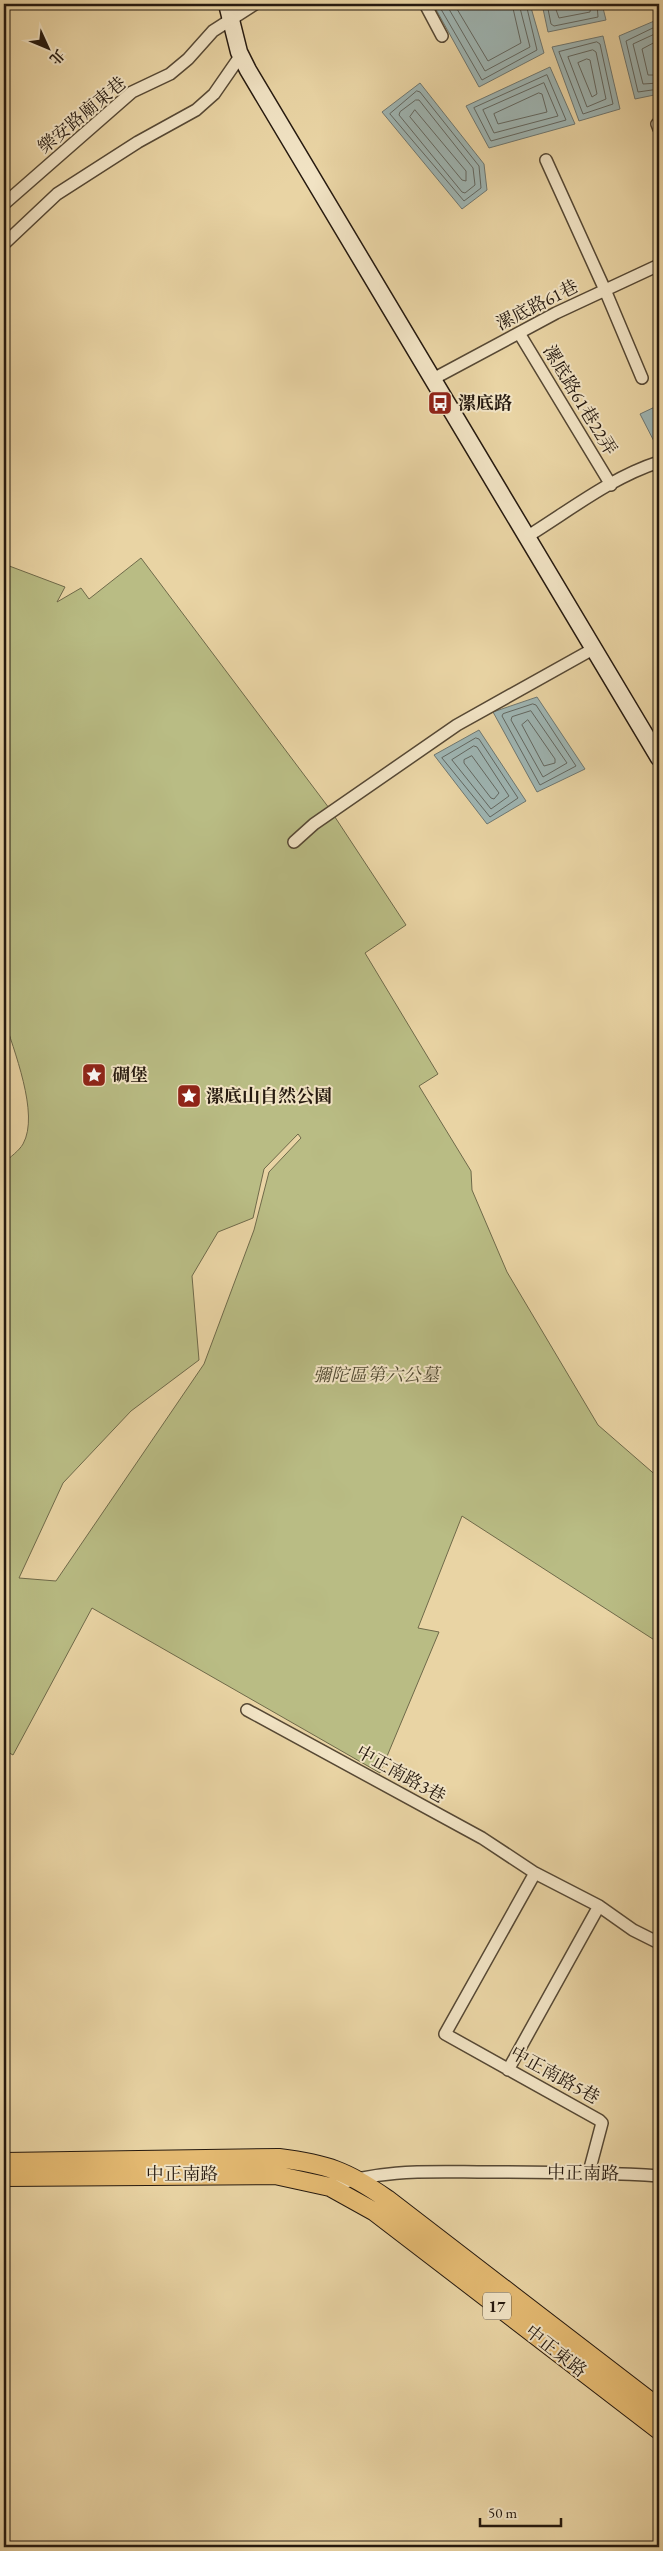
<svg xmlns="http://www.w3.org/2000/svg" width="663" height="2551" viewBox="0 0 663 2551" font-family="'EB Garamond','Noto Serif TC',serif">
	<rect width="100%" height="100%" fill="#e9d4a4"/>
	<filter id="stains"><feTurbulence type="fractalNoise" baseFrequency=".004" numOctaves="4"/><feColorMatrix values="0 0 0 0 .2 0 0 0 0 .09 0 0 0 0 .02 0 0 0 .5 -.17"/></filter>
	<radialGradient id="worn" r=".72"><stop offset=".6" stop-color="#630" stop-opacity="0"/><stop offset="1" stop-color="#630" stop-opacity=".3"/></radialGradient>
	<!-- green -->
	<path fill="#b9bc84" stroke="#6f6a4a" fill-rule="evenodd" d="M141,558L329,808L406,925L365,953L438,1074L419,1086L471,1171L472,1190L507,1272L598,1425L659,1478V1643L462,1516L418,1628L439,1632L380,1773L92,1608L13,1755L4,1750V1163C10,1157 19,1151 23,1144C40,1114 13,1049 4,1018V564L65,587L57,602L81,588L89,599ZM298,1134L301,1138L269,1172L254,1230L204,1364L56,1581L19,1578L63,1483L131,1411L199,1360L192,1276L218,1232L253,1218L264,1169Z"/>
	<!-- water -->
	<path fill="#9eb5b3" stroke="#6e7771" d="M433,4H530L544,53L479,87Z
		M542,4H602L606,20L548,32Z
		M659,19V94L635,99L619,36Z
		M603,36L620,109L579,121L552,47Z
		M550,67L575,124L489,148L466,106Z
		M420,83L484,164L487,190L462,209L382,112Z
		M659,405V451L640,414Z
		M537,697L585,769L537,792L493,712Z
		M479,730L526,801L487,824L434,755Z"/>
	<g fill="none" stroke-linecap="round" stroke-linejoin="round">
		<!-- shore -->
		<path stroke="#626761" stroke-width="1" d="M438,4L482,80L537,50L526,4
			M446,4L485,71L530,47L519,4
			M454,4L488,61L521,43L512,4
			M547,4L551,24L554,26L598,17L597,4
			M554,4L559,18L590,12L591,4
			M659,25L626,41L638,92L659,89
			M659,32L633,44L643,84L659,83
			M659,40L642,49L648,75H659
			M597,42L600,44L613,104L583,114L559,52Z
			M593,50L596,52L606,99L587,107L568,57Z
			M587,59L590,60L597,94L592,97L578,63Z
			M547,75L566,120L491,141L474,108Z
			M544,83L558,116L494,133L483,110Z
			M417,91L420,92L479,166L481,188L464,201L390,114Z
			M539,93L542,94L547,112L498,124L494,114Z
			M416,100H419L473,168L475,185L465,193L462,192L399,115L400,112Z
			M415,110L466,171V181L462,180L410,117Z
			M533,704L536,705L576,766L540,785L502,716L503,714Z
			M531,711L567,763L543,777L511,720L512,717Z
			M528,720L555,759V763L544,766L522,725Z
			M476,738L479,739L518,798L490,817L442,758Z
			M474,746L477,747L509,796L491,809L452,760Z
			M472,756L499,793L494,799L491,798L464,763V760Z"/>
		<defs>
			<path id="street" d="M425,4L442,36
				M657,124L659,129
				M546,160L605,290L642,378
				M4,204L132,92L170,74L188,59L213,31L255,4
				M4,244L57,194L138,142L196,110L214,94L241,55
				M519,333L611,485
				M433,379L556,313L659,265
				M528,536C570,510 612,477 659,462
				M294,842L314,824L457,725L593,649
				M247,1710L482,1838L535,1873L599,1906L633,1930L659,1943
				M535,1873L445,2034L599,2120L602,2123L589,2172
				M508,2070L599,1906
				M330,2187C381,2168 434,2172 488,2172C545,2172 602,2172 659,2176"/>
			<path id="secondary" d="M227,4L239,52L248,70L659,758"/>
			<path id="primary" d="M4,2162L279,2158C327,2164 347,2171 387,2199L659,2408
				M4,2177L275,2175L330,2187L375,2212L659,2430"/>
		</defs>
		<!-- street casing -->
		<use href="#street" stroke="#564834" stroke-width="14"/>
		<!-- secondary casing -->
		<use href="#secondary" stroke="#25190f" stroke-width="19"/>
		<!-- primary casing -->
		<use href="#primary" stroke="#25190f" stroke-width="20"/>
		<!-- street -->
		<use href="#street" stroke="#f1e3c4" stroke-width="11"/>
		<!-- secondary -->
		<use href="#secondary" stroke="#f1e3c4" stroke-width="16"/>
		<!-- primary -->
		<use href="#primary" stroke="#e4ba72" stroke-width="18"/>
	</g>
	<!-- icons -->
	<defs>
		<symbol id="bus-square" viewBox="-11 -11 22 22"><rect x="-9" y="-9" width="18" height="18" rx="4" fill="#8f2418" stroke="#f1e3c4"/><path d="M-5-6H5V4H4V6H2V4H-2V6H-4V4H-5ZM-3.5-4V0h7V-4ZM-3.5 1.2v1.5H-2V1.2ZM2 1.2v1.5H3.5V1.2Z" fill="#fff"/></symbol>
		<symbol id="sight-square" viewBox="-11 -11 22 22"><rect x="-9" y="-9" width="18" height="18" rx="4" fill="#8f2418" stroke="#f1e3c4"/><path d="M0-6L1.8-2.2L6-1.7L2.9 1.2L3.7 5.4L0 3.3L-3.7 5.4L-2.9 1.2L-6-1.7L-1.8-2.2Z" fill="#fff"/></symbol>
	</defs>
	<g fill-rule="evenodd">
		<use href="#bus-square" x="426" y="389" width="28" height="28"/>
		<use href="#sight-square" x="80" y="1061" width="28" height="28"/>
		<use href="#sight-square" x="175" y="1082" width="28" height="28"/>
	</g>
	<g text-anchor="middle" stroke-width="4" stroke-linejoin="round" paint-order="stroke">
		<!-- shield labels -->
		<rect fill="#f1e3c4" stroke="#625645" stroke-width="1" x="483" y="2292.5" width="28" height="27" rx="4"/>
		<g font-size="16" font-weight="bold" fill="#25190f">
			<text x="497" y="2312">17</text>
		</g>
		<!-- street labels -->
		<g font-size="18" fill="#25190f" stroke="#f1e3c4">
			<text transform="translate(82 115) rotate(-40)" y="6">樂安路廟東巷</text>
			<text transform="translate(537 305) rotate(-27)" y="6">漯底路61巷</text>
			<text transform="translate(580 400) rotate(59)" y="6">漯底路61巷22弄</text>
			<text transform="translate(401 1774) rotate(29)" y="6">中正南路3巷</text>
			<text transform="translate(555 2075) rotate(29)" y="6">中正南路5巷</text>
			<text transform="translate(583 2173) rotate(1)" y="6">中正南路</text>
			<text x="182" y="2180">中正南路</text>
			<text transform="translate(556 2351) rotate(38)" y="6">中正東路</text>
		</g>
		<!-- poi labels -->
		<g font-size="18" font-weight="bold" fill="#25190f" stroke="#f1e3c4" text-anchor="start">
			<text x="458" y="409">漯底路</text>
			<text x="112" y="1081">碉堡</text>
			<text x="206" y="1102">漯底山自然公園</text>
		</g>
		<!-- park labels -->
		<g font-size="18" font-style="italic" fill="#514a32" stroke="#f1e3c4">
			<text x="376" y="1381">彌陀區第六公墓</text>
		</g>
	</g>
	<!-- margin -->
	<rect width="663" height="2551" fill="none" stroke="#e9d4a4" stroke-width="20"/>
	<rect x="5" y="5" width="653" height="2541" fill="none" stroke="#25190f" stroke-width="2.5"/>
	<rect x="10" y="10" width="643" height="2531" fill="none" stroke="#25190f"/>
	<!-- north arrow -->
	<g transform="translate(48 48) rotate(134)" stroke="#f1e3c4" stroke-width="4" paint-order="stroke">
	<path d="M0-4L9 19L0 12L-9 19Z" fill="#25190f"/>
	<text y="-8" font-size="14" font-weight="bold" text-anchor="middle" fill="#25190f">北</text>
	</g>
	<!-- scale -->
	<path d="M480 2518v8h81v-8" fill="none" stroke="#25190f" stroke-width="2.5"/>
	<text x="488" y="2518" font-size="15" fill="#25190f" stroke="#f1e3c4" stroke-width="4" paint-order="stroke">50 m</text>
	<rect width="100%" height="100%" filter="url(#stains)"/>
	<rect width="100%" height="100%" fill="url(#worn)"/>
</svg>
